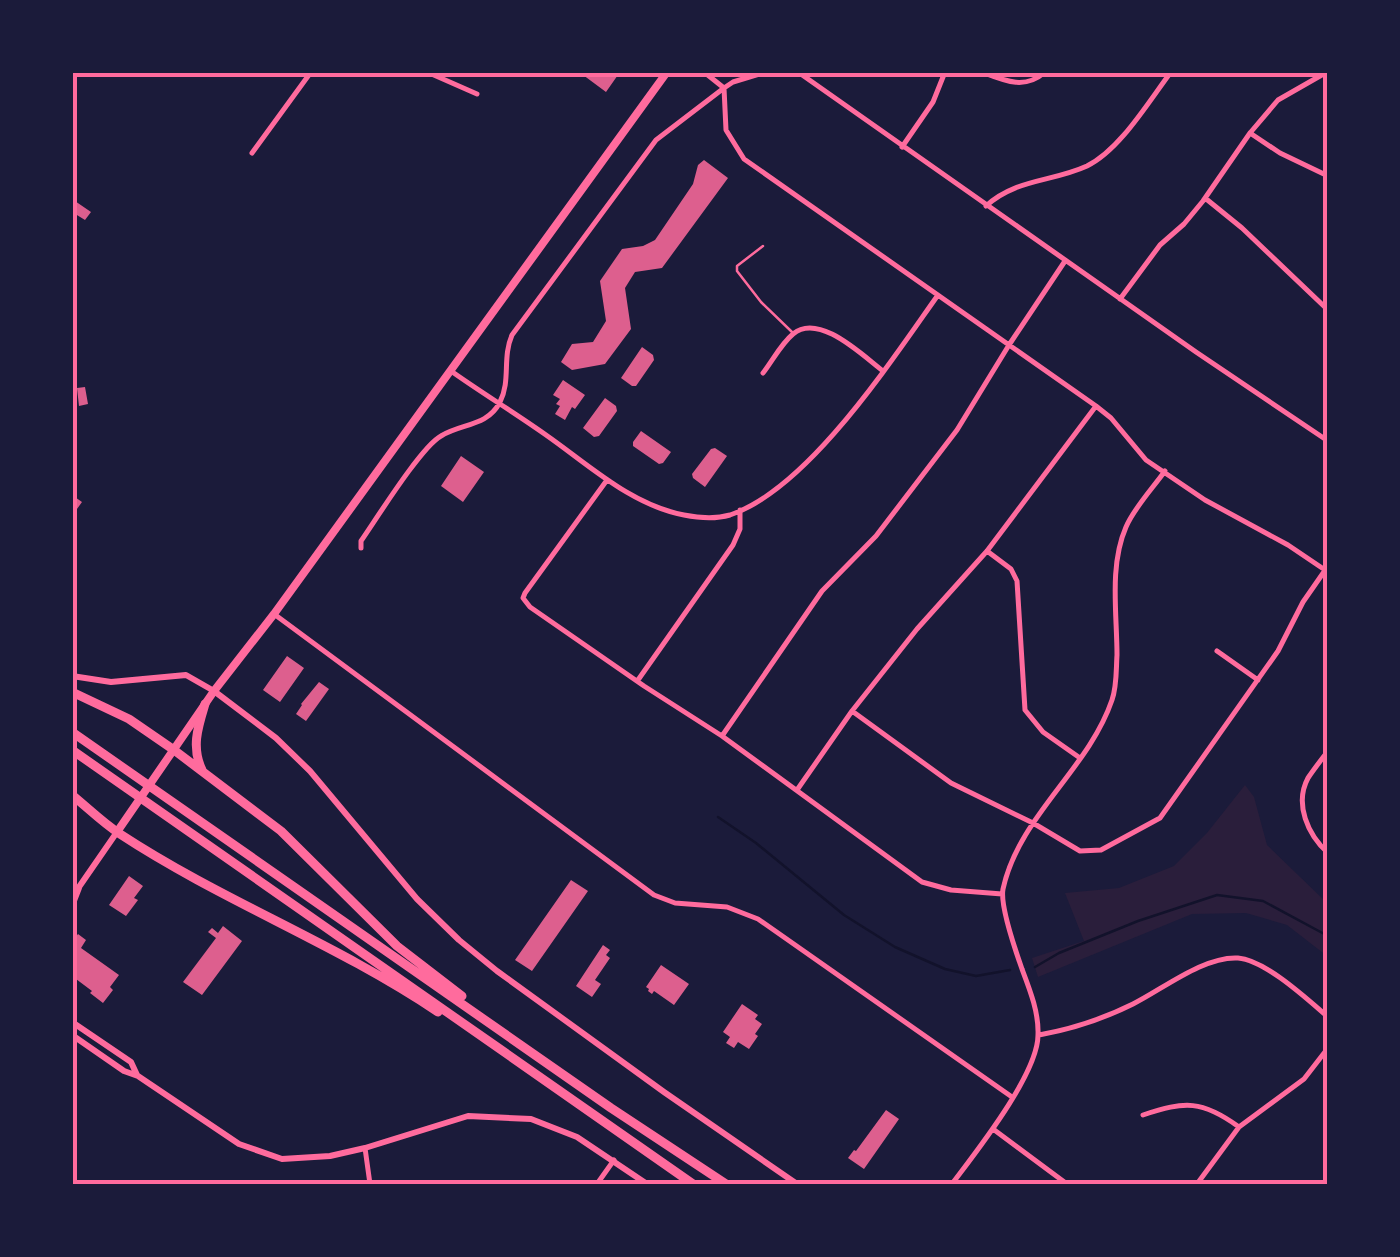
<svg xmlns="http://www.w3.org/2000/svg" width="1400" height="1257" viewBox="0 0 1400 1257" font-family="Signika,sans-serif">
	<rect width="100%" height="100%" fill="#1b1b3a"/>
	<!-- green -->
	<path fill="#2a1e3b" d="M1245,785L1254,797L1267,845L1327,903V956L1287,925L1246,913L1192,914L1038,977L1032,958L1084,941L1065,893L1119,888L1174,866L1207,833Z"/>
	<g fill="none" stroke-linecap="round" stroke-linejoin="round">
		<!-- stream -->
		<path stroke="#12122b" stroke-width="2.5" d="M718,817L756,843L844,915L895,947L945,969L976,976L1010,970
			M1035,967L1059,953L1138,921L1217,895L1263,901L1328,936"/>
	</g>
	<!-- building -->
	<path fill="#dd5f8e" d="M579,72H620L606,92Z
		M704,160L728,178L662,268L635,272L625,288L631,329L605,364L572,370L561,362L572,344L593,342L606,321L600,281L622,249L643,246L655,240L693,184L698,165Z
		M72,199L91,212L85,220L72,212Z
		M642,347L653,355L654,360L636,386H632L621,378Z
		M563,380L585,395L575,409L572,407L565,420L555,414L560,406L556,404L560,399L553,395Z
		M85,387L88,404L79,406L77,388Z
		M605,398L616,406L617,411L599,436L594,437L583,428Z
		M641,431L671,452L663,463L659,464L633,446V442Z
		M715,448L727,456L705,487L693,478L692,474L711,449Z
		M461,456L484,472L463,502L441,486Z
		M72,495L82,502L72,516Z
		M287,656L304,668L280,702L263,690Z
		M319,682L329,689L306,721L296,714L302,705L301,704Z
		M129,876L143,886L134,898L138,900L126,916L109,905Z
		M571,880L588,891L532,971L515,960Z
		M223,926L242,941L202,995L183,982L216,938L208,932L212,928L218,933Z
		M78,934L86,940L81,948L119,975L110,987L113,990L103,1003L90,993L92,991L72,976V942Z
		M603,945L610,950L606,955L610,958L595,980L601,984L592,997L576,986Z
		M661,965L689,984L674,1005L654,991L652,994L648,991L649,989L646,987Z
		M742,1004L758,1015L755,1019L762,1024L755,1034L758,1036L749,1049L738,1042L734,1048L726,1043L730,1037L723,1032Z
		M886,1110L899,1119L864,1169L848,1158L854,1150L856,1151Z"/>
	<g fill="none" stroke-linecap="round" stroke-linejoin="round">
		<!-- service -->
		<path stroke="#ff6b9d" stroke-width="2.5" d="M763,246L737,266V271L761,302L792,332"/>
		<!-- minor -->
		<path stroke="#ff6b9d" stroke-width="5" d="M427,72L477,94
			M704,72L724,88
			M798,72L1196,352L1328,441
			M982,72C1005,81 1025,90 1045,72
			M724,88L726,130L744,159L1096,406L1111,418L1146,460L1205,500L1288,545L1328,572
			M1250,133L1280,153L1328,176
			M902,147L933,102L945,72
			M252,153L311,72
			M1205,198L1242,228L1328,310
			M986,206C1015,179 1052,182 1087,166C1120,150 1149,101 1171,72
			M1120,299L1160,245L1184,224L1203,201L1250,133L1278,100L1327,72
			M451,371C482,393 515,413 546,435C589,465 631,505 684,515C699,518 716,519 730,515C808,489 891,361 938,295
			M763,373C773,360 781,344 793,334C819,312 863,356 883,371
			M607,480L525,593L523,598L530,607L644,686L722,736L922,882L951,890L1002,894
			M361,548V541C377,518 421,447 441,436C462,423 487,427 500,402C511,380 502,358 512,335L656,140L724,88L733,82L766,72
			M987,551L1011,569L1017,581L1025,710L1043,732L1080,758
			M274,614L654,895L675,903L727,907L758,919L1012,1097
			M1217,651L1258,680
			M638,680L733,545L740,529V510
			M852,711L951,783L1033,823L1080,851L1101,850L1160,818L1278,651L1303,602L1328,566
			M722,736L822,591L876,536L957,430L1009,345L1065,261
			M1328,751C1321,760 1314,769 1308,778C1294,804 1308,835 1328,853
			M797,790L852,711L917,629L987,551L1096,406
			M1039,1035C1072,1029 1103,1019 1133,1004C1163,989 1204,956 1238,958C1265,960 1307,999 1328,1017
			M1143,1115C1185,1101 1202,1100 1239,1127
			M993,1129L1067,1184
			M365,1148L370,1184
			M597,1184L614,1160
			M952,1184C976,1152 1038,1074 1038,1035C1039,1013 1030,990 1022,969C1016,952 1000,905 1003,889C1019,816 1088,770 1112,700C1117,686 1116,670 1117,655C1117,614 1109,566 1126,527C1134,508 1152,489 1165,471
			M1197,1184L1239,1127L1304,1079L1328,1048"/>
		<!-- tertiary -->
		<path stroke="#ff6b9d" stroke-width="6" d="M72,676L111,682L186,675L214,691L276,738L310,771L417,899L459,940L497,971L664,1092L797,1184
			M72,1022L131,1062L137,1075
			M72,1035L124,1071L138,1076L239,1144L282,1159L330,1156L365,1148L468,1116L531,1119L577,1137L647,1184"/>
		<!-- secondary -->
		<path stroke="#ff6b9d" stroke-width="6" d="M72,892L79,887L117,832
			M72,906L79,888"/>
		<!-- primary -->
		<path stroke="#ff6b9d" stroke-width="8" d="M117,832L214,691L274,614L667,72"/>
		<!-- motorway -->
		<path stroke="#ff6b9d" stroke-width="9" d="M72,692L129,719L174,750L281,831L397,946L462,996
			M72,732L611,1108L726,1184
			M72,750L693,1184
			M202,770C191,747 198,727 205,704
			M72,795C88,808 103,823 120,834C222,901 337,944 438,1012"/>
	</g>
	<!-- border -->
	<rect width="1400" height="1257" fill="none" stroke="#1b1b3a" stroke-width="150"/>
	<rect x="75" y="75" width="1250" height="1107" fill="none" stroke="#ff6b9d" stroke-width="4"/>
</svg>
